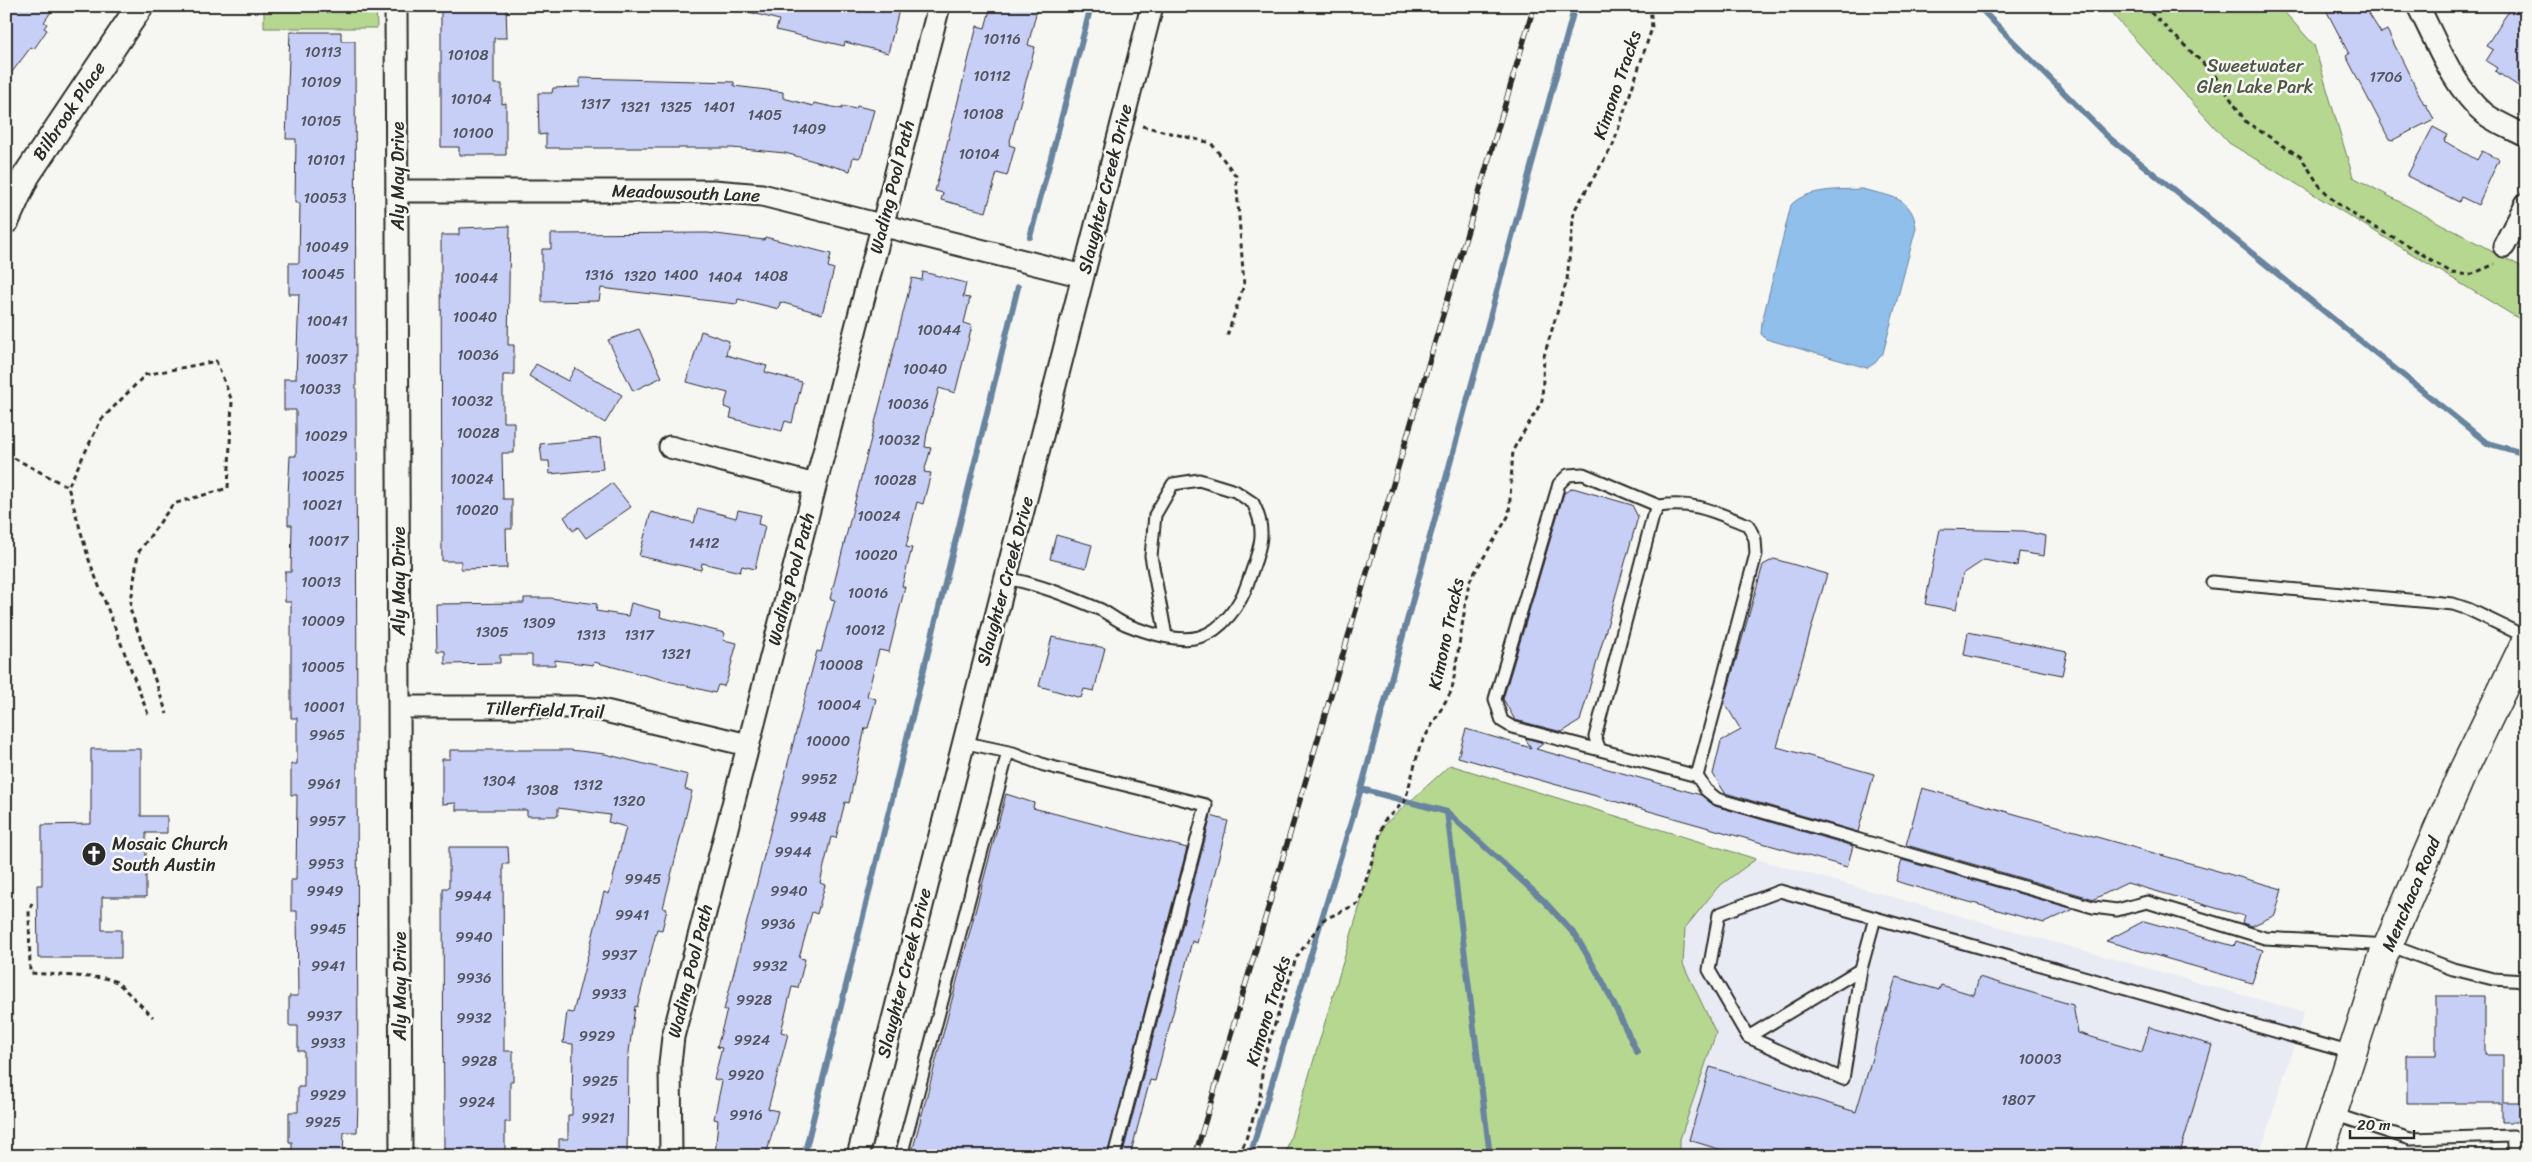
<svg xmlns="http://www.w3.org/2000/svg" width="2532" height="1162" viewBox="0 0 2532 1162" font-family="Sriracha,sans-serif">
	<rect width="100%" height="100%" fill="#f6f6f2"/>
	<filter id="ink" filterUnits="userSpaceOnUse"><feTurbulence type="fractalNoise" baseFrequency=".02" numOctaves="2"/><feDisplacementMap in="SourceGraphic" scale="10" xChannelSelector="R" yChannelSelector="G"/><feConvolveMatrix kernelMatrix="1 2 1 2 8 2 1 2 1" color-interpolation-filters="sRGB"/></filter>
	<g filter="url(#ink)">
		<!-- built -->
		<path fill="#e8eaf4" d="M1756,859L2304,1012L2259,1156H1680V1139L1716,1033L1683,964L1685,928L1718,887Z"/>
		<!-- green -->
		<path fill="#b6d790" stroke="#70815e" d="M264,6H376L377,28H264Z
			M2105,6H2279L2314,45L2353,177L2526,269V323L2229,143Z
			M1450,765L1756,859L1718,887L1685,928L1683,964L1716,1033L1680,1139V1156H1285L1384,825Z"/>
		<!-- water -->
		<path fill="#90bfeb" stroke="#68849e" d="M1862,189C1888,196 1913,196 1916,228L1883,353L1875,363L1867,368L1766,339L1761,334L1762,322L1791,205C1807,188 1840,190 1862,189Z"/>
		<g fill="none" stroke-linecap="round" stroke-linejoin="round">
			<!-- stream -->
			<path stroke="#68849e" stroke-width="6" d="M1978,6L2107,136L2487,443L2526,454
				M1030,237L1091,6
				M1361,789L1447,812L1544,901L1576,936L1603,982L1637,1052
				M1447,812L1490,1156
				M804,1156L1018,287
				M1250,1156L1361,789L1575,6"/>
		</g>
		<!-- building -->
		<path fill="#c7cff7" stroke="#2b2b2b" d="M6,6H55L44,22L47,24L44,28L47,30L34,49L31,47L6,80Z
			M749,6H900L888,53L845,42L844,46L776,30L779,20L749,12Z
			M991,6H1038L1028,45L1035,47L1009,145L1015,147L1007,176L997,173L986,212L941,200L943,193L935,191L977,26L985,28Z
			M2324,6H2364L2381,33L2387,30L2424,104L2425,103L2434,119L2393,140L2389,139L2346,56L2349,54Z
			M2512,6H2526V91L2495,71L2497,68L2486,61L2493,50L2486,46Z
			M441,7H506L507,38H494V84H502V104L506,103V155H459V147H441Z
			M290,32H341V41H355L358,1104L357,1132H344L343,1156H292V1142H289V1112H298V1087H304V1051H298V1026H289V996H298L297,911H291V880H296L297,795H291V764H297V718H291V602H285V572H291L292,525H288V495L290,456H296V410H284V379H296L299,294H289V263H299L300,203H295L296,139H286Z
			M580,78L734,82V86L783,92V98L813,106L814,103L842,109V106L856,109L857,106L874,110L862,154L859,158L853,157L850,171L785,153L732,148H546V134L539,135L538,93H552L553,88L580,87Z
			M2433,127L2448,135L2444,141L2477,160L2482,151L2499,159L2478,205L2461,197L2459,202L2407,176Z
			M510,226L508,345H514V375H503V422H514V453H502L503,499H512V529H506L507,568L461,569V561H442L441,235H459V228Z
			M708,233L764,240L765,237L831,254L828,267L834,269L822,314L780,302L779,309L738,299L737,304L601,288L599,301L542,302V249H551V234Z
			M923,272L966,283L963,297L970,298L964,323L972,326L955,393L939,388L927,433L925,447L931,448L924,472L931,473L923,504L917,502L906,547L912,548L902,586L905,587L889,652L879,650L867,696L876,699L868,728H865L849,803L845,802L836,838L831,837L820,883L825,885L817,914L812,912L799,958L805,959L798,988L792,987L781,1032L788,1034L768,1109L778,1111L766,1156H715L718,1120L714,1119L722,1081L714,1079L722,1048L717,1047L727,1010H724L811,674L817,651L821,652L835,600L830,599L912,278L922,280Z
			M639,329L662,377L633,391L608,340Z
			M701,331L729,341L726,355L767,366L765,372L802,382L792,423L785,421L782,431L730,418L732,410L724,407L728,393L687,382Z
			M536,364L568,381L575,368L622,395L605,423L529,376Z
			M600,438L603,469L550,474L549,461H542L540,444Z
			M612,483L631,507L586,538L578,527L573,531L564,517Z
			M1573,488L1632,505L1638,517L1580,721L1562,732L1515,720L1503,699L1564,493Z
			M698,508L736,518L738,510L761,515L758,524L765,526L755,569L742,566L740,572L702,563L701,570L639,556L651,512L694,523Z
			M1940,529L2024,531L2046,536L2044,556L2019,552L2017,566L1984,560L1963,574L1956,610L1925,604Z
			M1056,535L1092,545L1086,568L1050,559Z
			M1774,559L1827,574L1777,747L1874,774L1858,832L1725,793L1713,774L1721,741L1741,730L1724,702L1763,565Z
			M524,598H550L597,604L596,611L628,616L631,603L661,611L660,617L725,633L723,640L737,643L727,680L724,686L718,685L715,693L594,662L593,665L555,660V665H532V655H500V663L445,664V651H437L436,604L524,603Z
			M1968,632L2067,652L2062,675L1964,655Z
			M1052,637L1105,648L1094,691L1084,689L1081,698L1039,686Z
			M1466,729L1531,748L1525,738L1544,743L1536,749L1701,795L1715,806L1853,846L1847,867L1458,757Z
			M91,749H141V816H167V833H146V897H102V930H121V958H38L37,885H42V825L91,824Z
			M450,750H570L605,754L688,775L685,789L692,791L663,908L667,909L662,930L657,929L637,1007L635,1006L628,1060L627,1156H559V1139H568V1115H572L573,1044L563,1043L567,1012L573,1013L604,892L609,894L626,827L608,822L610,815L558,808V816H527V810H456V803L442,804V759H450Z
			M1922,788L2282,889L2275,915L2252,926L2242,923L2244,916L2127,883L2094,899L1906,845Z
			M1006,794L1034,803L1033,808L1187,848L1107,1156H911Z
			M1211,816L1228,821L1197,943L1192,941L1155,1081L1150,1080L1130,1156H1122Z
			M449,847H508L509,864H503L504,1051H513V1081H510V1122H505V1156H444L443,888H449Z
			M1902,860L2074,909L2044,923L1905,884L1896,881Z
			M2144,921L2234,946L2236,941L2263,950L2252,983L2106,941Z
			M1896,977L1939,990L1941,985L1974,995L1979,977L2073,1005L2078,1033L2142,1052L2149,1027L2212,1045L2179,1156H1741L1689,1140L1710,1067L1856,1112Z
			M2436,996H2485V1055H2503V1102H2520L2521,1122H2502V1103H2407V1055H2436Z"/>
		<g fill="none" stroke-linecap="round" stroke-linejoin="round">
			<defs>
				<path id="service" d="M1006,578C1038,584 1068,596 1099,609C1108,613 1116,620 1125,624C1145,632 1177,643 1199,637C1222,631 1241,604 1248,582C1258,552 1269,534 1253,503L1235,491L1199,480L1173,484L1155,515L1151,556L1166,636
					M2212,582L2453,604L2468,609L2526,637
					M962,742L1013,753L1044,765L1206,805L1114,1156
					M1600,750L1512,727L1502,721L1495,699L1559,484L1568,475L1583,474L1659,506
					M1697,776L1600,750L1595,737L1653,516L1659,506C1696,501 1714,512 1748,525L1755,539L1756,554L1697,776L1706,790L1717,799L2093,907L2117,910L2147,902L2265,938L2389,945L2453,969L2493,979L2526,981
					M1861,969L1843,1079L1748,1037L1709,970L1719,914L1780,891L2352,1053
					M1748,1037L1861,969L1875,918
					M2333,1114L2410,1139L2513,1136L2515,1156
					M901,1156L1008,752"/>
				<path id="minor" d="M396,6L401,1156
					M2418,6C2437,43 2453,87 2485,114C2497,123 2512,129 2526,136
					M398,191H714L762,195L1083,276
					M2504,246L2526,204
					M670,447L815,485
					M399,707H575L601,710L748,745
					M671,1156L670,1064L673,1037L939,6
					M858,1156L1152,6"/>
				<path id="tertiary" d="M6,220L26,176L140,6"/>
				<path id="secondary" d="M2319,1156L2383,957L2464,769L2526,641"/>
			</defs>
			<!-- service casing -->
			<use href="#service" stroke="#2b2b2b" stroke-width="15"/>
			<!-- minor casing -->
			<use href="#minor" stroke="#2b2b2b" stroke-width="25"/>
			<!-- tertiary casing -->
			<use href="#tertiary" stroke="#2b2b2b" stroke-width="30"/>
			<!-- secondary casing -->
			<use href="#secondary" stroke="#2b2b2b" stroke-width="31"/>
			<!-- path -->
			<path stroke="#2b2b2b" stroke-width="3" stroke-dasharray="5 4" stroke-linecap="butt" d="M2144,6L2214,74L2246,122L2301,157L2319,185L2334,201L2366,223L2406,244L2452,273L2470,275L2495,264
				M1142,126L1211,143L1236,176L1244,285L1226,339
				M14,458L68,487
				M148,714L89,560L68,487L101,420L145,375L216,361L232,401L228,488L173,504L138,553L130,609L167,714
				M32,903L29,910L30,973L105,978L117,982L153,1017
				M1240,1156L1260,1098L1263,1062L1296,958L1323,920L1359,903L1384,821L1405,801L1420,746L1452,690L1469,582L1509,515L1513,450L1542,401L1544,356L1567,280L1574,211L1613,145L1652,28L1650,6"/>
			<!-- service -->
			<use href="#service" stroke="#f6f6f2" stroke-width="11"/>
			<!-- minor -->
			<use href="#minor" stroke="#f6f6f2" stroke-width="21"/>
			<!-- tertiary -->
			<use href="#tertiary" stroke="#f6f6f2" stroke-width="26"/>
			<!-- secondary -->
			<use href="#secondary" stroke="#f6f6f2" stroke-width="28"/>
			<defs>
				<path id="rail" d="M1195,1156L1534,6"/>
			</defs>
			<!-- rail casing -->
			<use href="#rail" stroke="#2b2b2b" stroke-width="5.5"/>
			<!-- rail -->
			<use href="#rail" stroke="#f6f6f2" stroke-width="4" stroke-dasharray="11" stroke-linecap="butt"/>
		</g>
	</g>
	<!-- icons -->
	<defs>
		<symbol id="church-disc" viewBox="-11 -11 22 22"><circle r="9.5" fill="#2b2b2b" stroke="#f6f6f2"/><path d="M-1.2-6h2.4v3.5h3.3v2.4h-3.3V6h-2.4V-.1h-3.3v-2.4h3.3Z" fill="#fff"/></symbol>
	</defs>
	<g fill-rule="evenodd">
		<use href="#church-disc" x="80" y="840" width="28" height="28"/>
	</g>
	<g text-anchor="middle" stroke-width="5" stroke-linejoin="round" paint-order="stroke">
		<!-- number labels -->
		<g font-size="15" fill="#52545e">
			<text x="1002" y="44">10116</text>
			<text x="323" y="57">10113</text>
			<text x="468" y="60">10108</text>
			<text x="992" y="81">10112</text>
			<text x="2386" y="82">1706</text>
			<text x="321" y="87">10109</text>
			<text x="471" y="104">10104</text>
			<text x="595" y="109">1317</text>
			<text x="635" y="112">1321</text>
			<text x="676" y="112">1325</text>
			<text x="719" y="112">1401</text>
			<text x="983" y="119">10108</text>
			<text x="765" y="120">1405</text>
			<text x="321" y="126">10105</text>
			<text x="809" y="134">1409</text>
			<text x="473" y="138">10100</text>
			<text x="979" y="159">10104</text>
			<text x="326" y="165">10101</text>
			<text x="325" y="203">10053</text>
			<text x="327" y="252">10049</text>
			<text x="323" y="279">10045</text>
			<text x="599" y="280">1316</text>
			<text x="681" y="280">1400</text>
			<text x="640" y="281">1320</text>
			<text x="771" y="281">1408</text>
			<text x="725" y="282">1404</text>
			<text x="476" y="283">10044</text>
			<text x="475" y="322">10040</text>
			<text x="327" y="326">10041</text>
			<text x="939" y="335">10044</text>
			<text x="478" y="360">10036</text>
			<text x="326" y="364">10037</text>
			<text x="925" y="374">10040</text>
			<text x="320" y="394">10033</text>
			<text x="472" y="406">10032</text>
			<text x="908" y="409">10036</text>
			<text x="478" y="438">10028</text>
			<text x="326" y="441">10029</text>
			<text x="899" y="445">10032</text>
			<text x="323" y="481">10025</text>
			<text x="472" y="484">10024</text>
			<text x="895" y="485">10028</text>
			<text x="322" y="510">10021</text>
			<text x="477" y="515">10020</text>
			<text x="879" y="521">10024</text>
			<text x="328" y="546">10017</text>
			<text x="704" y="548">1412</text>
			<text x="876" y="560">10020</text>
			<text x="321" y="587">10013</text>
			<text x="868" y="598">10016</text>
			<text x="323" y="626">10009</text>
			<text x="539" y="628">1309</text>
			<text x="865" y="635">10012</text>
			<text x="492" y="637">1305</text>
			<text x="591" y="640">1313</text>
			<text x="639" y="640">1317</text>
			<text x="676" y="659">1321</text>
			<text x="841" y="670">10008</text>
			<text x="323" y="672">10005</text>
			<text x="839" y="710">10004</text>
			<text x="324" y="712">10001</text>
			<text x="327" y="740">9965</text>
			<text x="828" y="746">10000</text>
			<text x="819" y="784">9952</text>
			<text x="499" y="786">1304</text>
			<text x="324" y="789">9961</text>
			<text x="588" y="790">1312</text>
			<text x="542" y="795">1308</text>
			<text x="629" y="806">1320</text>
			<text x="808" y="822">9948</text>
			<text x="327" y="826">9957</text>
			<text x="793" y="857">9944</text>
			<text x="326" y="869">9953</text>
			<text x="643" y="884">9945</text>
			<text x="325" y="896">9949</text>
			<text x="789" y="896">9940</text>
			<text x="473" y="901">9944</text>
			<text x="632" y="920">9941</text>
			<text x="778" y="929">9936</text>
			<text x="328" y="934">9945</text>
			<text x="474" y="942">9940</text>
			<text x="619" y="960">9937</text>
			<text x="328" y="971">9941</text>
			<text x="770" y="971">9932</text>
			<text x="474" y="983">9936</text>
			<text x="609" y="999">9933</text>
			<text x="754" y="1005">9928</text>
			<text x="324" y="1021">9937</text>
			<text x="474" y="1023">9932</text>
			<text x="597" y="1041">9929</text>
			<text x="752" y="1045">9924</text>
			<text x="328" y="1048">9933</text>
			<text x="2040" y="1064">10003</text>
			<text x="479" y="1066">9928</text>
			<text x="746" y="1080">9920</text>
			<text x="600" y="1086">9925</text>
			<text x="328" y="1100">9929</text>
			<text x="2018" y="1105">1807</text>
			<text x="477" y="1107">9924</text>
			<text x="746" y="1120">9916</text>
			<text x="598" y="1123">9921</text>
			<text x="323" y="1127">9925</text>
		</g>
		<!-- park labels -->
		<g font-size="18" fill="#4e5644" stroke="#f6f6f2">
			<text x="2255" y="72">Sweetwater<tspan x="2255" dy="21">Glen Lake Park</tspan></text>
		</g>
		<!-- street labels -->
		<g font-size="18" fill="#2b2b2b" stroke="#f6f6f2">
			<text transform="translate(1617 85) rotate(-71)" y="6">Kimono Tracks</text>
			<text transform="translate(69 111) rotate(-56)" y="6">Bilbrook Place</text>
			<text transform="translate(398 176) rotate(-90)" y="6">Aly May Drive</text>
			<text transform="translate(892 187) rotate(-76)" y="6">Wading Pool Path</text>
			<text transform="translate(1105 189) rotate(-76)" y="6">Slaughter Creek Drive</text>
			<text transform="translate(686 193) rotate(2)" y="6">Meadowsouth Lane</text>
			<text transform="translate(791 579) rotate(-75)" y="6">Wading Pool Path</text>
			<text transform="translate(399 581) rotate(-90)" y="6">Aly May Drive</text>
			<text transform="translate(1005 581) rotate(-75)" y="6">Slaughter Creek Drive</text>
			<text transform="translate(1446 634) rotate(-78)" y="6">Kimono Tracks</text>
			<text transform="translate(545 710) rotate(2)" y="6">Tillerfield Trail</text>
			<text transform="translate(2411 894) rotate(-67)" y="6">Menchaca Road</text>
			<text transform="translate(690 971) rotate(-76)" y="6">Wading Pool Path</text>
			<text transform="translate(904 973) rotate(-76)" y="6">Slaughter Creek Drive</text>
			<text transform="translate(400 986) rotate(-90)" y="6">Aly May Drive</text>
			<text transform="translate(1268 1011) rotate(-73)" y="6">Kimono Tracks</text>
		</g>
		<!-- poi labels -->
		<g font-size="18" fill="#2b2b2b" stroke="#f6f6f2" text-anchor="start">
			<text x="112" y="850">Mosaic Church<tspan x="112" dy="21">South Austin</tspan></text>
		</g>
	</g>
	<!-- margin -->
	<rect width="2532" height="1162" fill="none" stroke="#f6f6f2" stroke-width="25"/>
	<rect x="12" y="12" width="2507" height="1137" fill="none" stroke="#2b2b2b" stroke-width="2" filter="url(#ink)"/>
	<!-- scale -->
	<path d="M2350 1130v8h64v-8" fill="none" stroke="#2b2b2b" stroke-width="2.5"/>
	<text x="2357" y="1130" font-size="15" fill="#2b2b2b" stroke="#f6f6f2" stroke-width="4" paint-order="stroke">20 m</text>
</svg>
